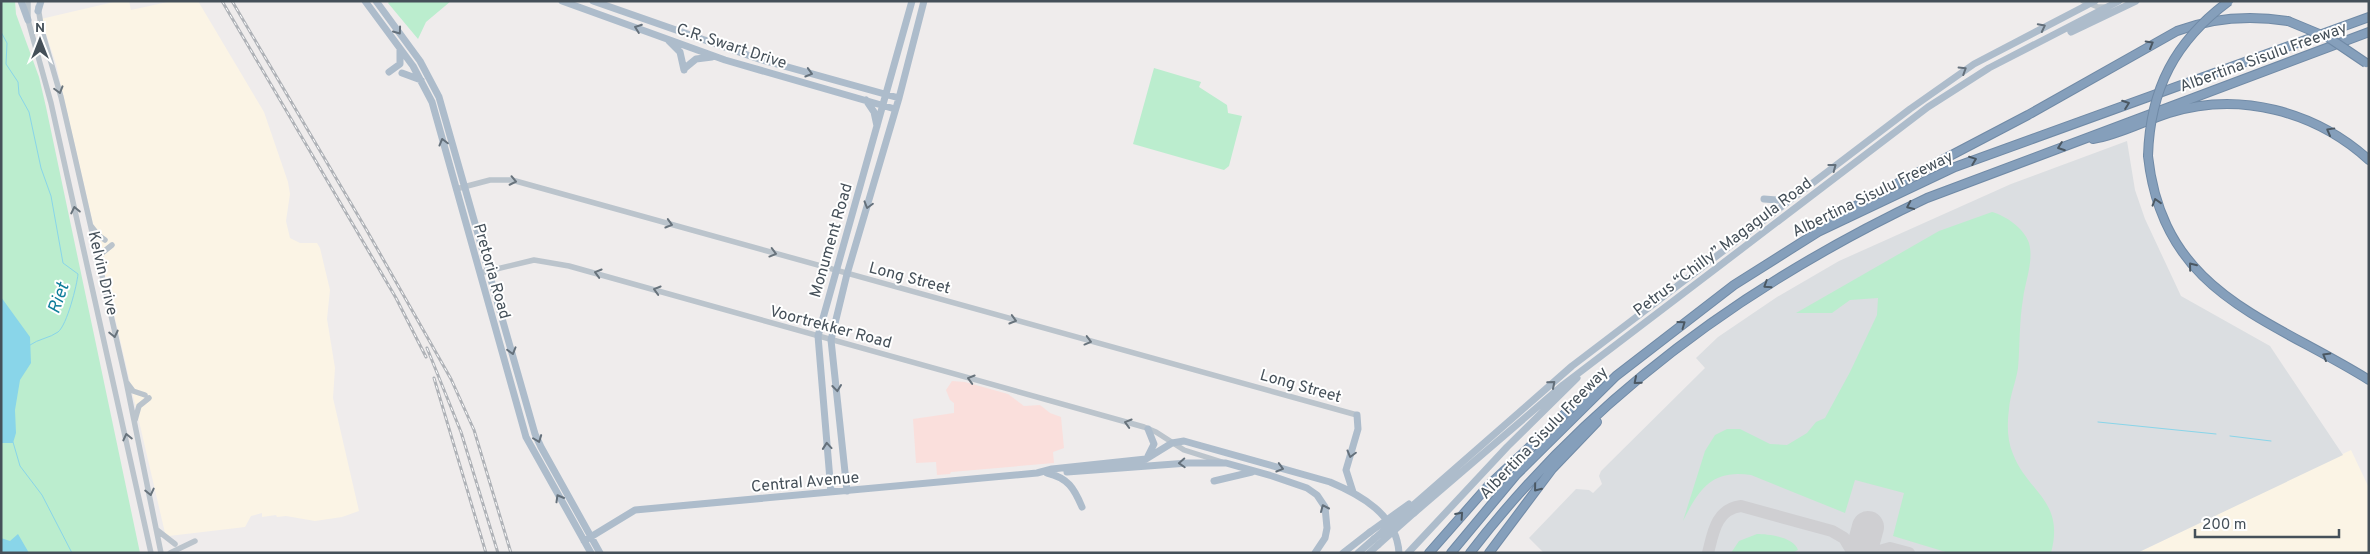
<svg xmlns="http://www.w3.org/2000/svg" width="2370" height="554" viewBox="0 0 2370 554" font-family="Overpass,sans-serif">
	<rect width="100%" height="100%" fill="#efecec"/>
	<!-- commercial -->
	<path fill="#fbf4e5" d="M118,1H129L131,10L172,1H198L264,112L288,182L290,194L286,221L290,238L300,243H317L320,248L330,290L327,319L335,368L333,398L359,511L342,517L315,521L286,516L277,517L276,515L262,517V513L251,516L245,527L169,536L165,533L56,64L41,19Z
		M2351,450L2369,488V553H2137Z"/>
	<!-- medical -->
	<path fill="#fadfdc" d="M952,381L965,382L1008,394L1024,406L1040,405L1050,413L1061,417L1064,448L1053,452L1054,463L951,472L950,474L937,475L936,462L916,463L913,419L954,413V403L950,400L946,390Z"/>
	<!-- airport -->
	<path fill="#dbdee1" d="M2127,141L2135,190L2145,219L2181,296L2270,346L2343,455L2137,553H1544L1529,538L1576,489L1589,490L1593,493L1602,484L1599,476L1601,471L1705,368L1696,358L1718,337L1777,297L1839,261L2011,184Z"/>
	<!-- green -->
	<path fill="#bbedce" d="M1,1H15L16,14L39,77L46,107L140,553H1Z
		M390,1H451L426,22L418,39L388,3Z
		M1154,68L1201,82L1199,87L1227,105L1228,113L1242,116L1229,166L1224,170L1133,144Z
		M1992,212C2006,216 2024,228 2029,243C2034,261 2025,282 2023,299C2019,322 2020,345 2018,368C2016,382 2010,395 2009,409C2007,424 2007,440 2013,454C2028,493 2065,500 2051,553H1949L1893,536L1904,493L1855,480L1845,513L1751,475C1712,469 1699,489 1683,521L1705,451L1715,435L1727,429H1740L1770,444L1787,445L1807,433L1816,422L1825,418L1850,372L1877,315L1878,298L1850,300L1832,313H1796L1939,231Z
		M1757,534C1768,534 1794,537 1798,550L1792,553H1731L1739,541Z"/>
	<!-- water -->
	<path fill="#89d5e9" d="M1,297L30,337L31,363L20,380L15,410L16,433L13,443H1Z
		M18,534L29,553H1V538L10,541Z"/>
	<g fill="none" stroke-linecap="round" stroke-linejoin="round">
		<!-- stream -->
		<path stroke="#89d5e9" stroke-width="1" d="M1,32L7,43L6,64L18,82L19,94L29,112L41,168L51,196L63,263L78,274C77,285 67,325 58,332C50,338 38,339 30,345
			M2098,422L2216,434
			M2230,436L2271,441
			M13,442L20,466L42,495L72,553"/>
		<!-- taxiway -->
		<path stroke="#cfcfd2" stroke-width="12" d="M1708,553C1713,533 1716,509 1741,506L1832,531L1844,538L1853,553
			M1872,553L1890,548L1909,553"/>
		<!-- runway -->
		<path stroke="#cfcfd2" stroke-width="32" d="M1861,553L1868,527"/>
		<defs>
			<path id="highway" d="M2093,139C2119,135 2144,121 2169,113C2239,91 2315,111 2369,160
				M2148,156C2163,294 2268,317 2369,380
				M1834,220L1862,202L2028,115L2177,31C2214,17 2249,15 2288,21
				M1429,553L1488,486L1571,408L1595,391
				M1451,553L1516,475L1616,376L1734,285L1818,232L1955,167L2369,17
				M1470,553C1590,397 1751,281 1927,198L2369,32
				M1489,553L1552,469L1597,422"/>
		</defs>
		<!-- highway casing -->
		<use href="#highway" stroke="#708aa6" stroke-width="10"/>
		<!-- minor -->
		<path stroke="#bbc4cc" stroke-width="5.5" d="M28,1V20L51,103L151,553
			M2083,1L2098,7H2106
			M38,7L42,31L61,97L74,153L126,381L161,553
			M456,189L490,180H512L1357,415
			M91,226L98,235L105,240
			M98,262L102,253L112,245
			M480,273L534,260L569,266L1144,427L1156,432L1184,450L1222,462
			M127,383L133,391L145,395
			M135,420L139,406L149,398
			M157,530L175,544
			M170,553L195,541"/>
		<!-- major -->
		<path stroke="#adbccb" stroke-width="7" d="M21,1L28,20
			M365,1L413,66L432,102L526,437L591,553
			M376,1L420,61L439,97L535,434L541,447L600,553
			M562,1L725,60L895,109
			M593,1L759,59L899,98
			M38,11L41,1
			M2071,32L2136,1
			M669,41L680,52L684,70
			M685,68L696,59L712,57
			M389,72L400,64V50
			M402,73L421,80
			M866,100L874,112L877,126
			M1764,199L1789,201
			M1148,429L1154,444L1148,456
			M1067,472L1188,463H1226L1272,476L1307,488L1317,495L1325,507L1327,528L1325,538L1315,553
			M1047,473C1068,478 1074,488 1082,507
			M1214,481L1252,472
			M847,491L831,340L847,274L899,98L924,1
			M831,492L818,336L912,1
			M1353,492L1346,470L1358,429L1357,415
			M1410,508L1572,366L1910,109L1974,64L2095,1
			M1414,513L1563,385L1928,107L1989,68L2119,1
			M584,541L635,510L1037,473L1052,469L1146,459L1172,443L1184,441L1330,482C1361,495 1397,515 1399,553
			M1343,553L1370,532
			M1358,553L1374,539
			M1369,553L1378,545
			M1408,553L1507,447L1577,378"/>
		<!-- highway -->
		<use href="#highway" stroke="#859fbb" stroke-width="8"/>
		<defs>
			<path id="rail" d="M222,1L396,298L426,357
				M232,1L366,229L451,379L474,430L511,553
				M427,348L461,432L498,553
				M434,378L486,553"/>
		</defs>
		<!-- rail casing -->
		<use href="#rail" stroke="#afb2b7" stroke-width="3"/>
		<!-- rail -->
		<use href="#rail" stroke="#fff" stroke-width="1" stroke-dasharray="4" stroke-linecap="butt"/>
		<defs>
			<path id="highway-bridge" d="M2288,21L2329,38L2366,63
				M2148,156C2150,89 2175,41 2229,1"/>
		</defs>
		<!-- highway-bridge casing -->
		<use href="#highway-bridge" stroke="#708aa6" stroke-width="10" stroke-linecap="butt"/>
		<!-- major-bridge -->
		<path stroke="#adbccb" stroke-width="7" d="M1370,532L1409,504
			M1374,539L1408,510
			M1378,545L1414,513"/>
		<!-- highway-bridge -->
		<use href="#highway-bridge" stroke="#859fbb" stroke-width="8"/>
	</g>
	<!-- one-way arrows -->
	<defs><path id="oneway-chevron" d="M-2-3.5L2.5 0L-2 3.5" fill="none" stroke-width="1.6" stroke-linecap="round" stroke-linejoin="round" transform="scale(1.25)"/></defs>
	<g stroke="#64707b">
		<use href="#oneway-chevron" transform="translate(2042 27) rotate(-27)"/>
		<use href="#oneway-chevron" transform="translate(638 28) rotate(-160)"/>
		<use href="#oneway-chevron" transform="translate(398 31) rotate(54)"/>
		<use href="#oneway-chevron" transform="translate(1963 70) rotate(-32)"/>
		<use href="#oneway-chevron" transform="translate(809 73) rotate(16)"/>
		<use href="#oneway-chevron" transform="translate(443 142) rotate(-105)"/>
		<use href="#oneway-chevron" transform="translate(1833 167) rotate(-37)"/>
		<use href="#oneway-chevron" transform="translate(868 205) rotate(106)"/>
		<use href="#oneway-chevron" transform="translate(512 351) rotate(74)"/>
		<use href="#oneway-chevron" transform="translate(1552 384) rotate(-41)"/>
		<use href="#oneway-chevron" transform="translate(837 388) rotate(83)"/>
		<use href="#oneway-chevron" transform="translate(538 439) rotate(69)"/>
		<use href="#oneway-chevron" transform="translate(827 446) rotate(-95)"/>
		<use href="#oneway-chevron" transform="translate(1351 454) rotate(105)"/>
		<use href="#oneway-chevron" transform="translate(1182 463) rotate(177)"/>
		<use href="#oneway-chevron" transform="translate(1280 468) rotate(16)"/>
		<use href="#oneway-chevron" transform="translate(559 498) rotate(-120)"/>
		<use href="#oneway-chevron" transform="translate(1324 508) rotate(-114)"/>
	</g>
	<g stroke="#4b5863">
		<use href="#oneway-chevron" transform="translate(2150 44) rotate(-30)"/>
		<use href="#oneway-chevron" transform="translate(2126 104) rotate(-20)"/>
		<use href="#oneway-chevron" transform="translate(2330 131) rotate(-151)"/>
		<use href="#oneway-chevron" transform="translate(2061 147) rotate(160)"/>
		<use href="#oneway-chevron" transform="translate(1973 160) rotate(-21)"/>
		<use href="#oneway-chevron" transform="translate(2156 202) rotate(-107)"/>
		<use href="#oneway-chevron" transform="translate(1910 206) rotate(155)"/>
		<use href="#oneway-chevron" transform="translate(2192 266) rotate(-129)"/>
		<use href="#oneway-chevron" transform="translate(1767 285) rotate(147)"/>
		<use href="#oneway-chevron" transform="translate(1682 324) rotate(-36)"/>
		<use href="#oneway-chevron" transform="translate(2326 356) rotate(-150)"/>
		<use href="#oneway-chevron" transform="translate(1637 381) rotate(139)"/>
		<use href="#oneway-chevron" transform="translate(1537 488) rotate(129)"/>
		<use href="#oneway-chevron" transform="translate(1460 515) rotate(-48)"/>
	</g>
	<g stroke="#68737c">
		<use href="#oneway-chevron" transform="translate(59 90) rotate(74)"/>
		<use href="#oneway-chevron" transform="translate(513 181) rotate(12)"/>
		<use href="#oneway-chevron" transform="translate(75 210) rotate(-102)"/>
		<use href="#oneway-chevron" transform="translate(669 224) rotate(16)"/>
		<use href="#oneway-chevron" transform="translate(773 253) rotate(15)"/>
		<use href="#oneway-chevron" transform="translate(598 273) rotate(-164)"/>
		<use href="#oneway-chevron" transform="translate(657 290) rotate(-164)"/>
		<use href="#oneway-chevron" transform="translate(1013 320) rotate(16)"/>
		<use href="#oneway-chevron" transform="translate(114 334) rotate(77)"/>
		<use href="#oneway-chevron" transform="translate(1088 341) rotate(15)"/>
		<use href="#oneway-chevron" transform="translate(971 379) rotate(-164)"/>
		<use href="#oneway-chevron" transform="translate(1128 423) rotate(-164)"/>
		<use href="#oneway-chevron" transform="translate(127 437) rotate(-103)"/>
		<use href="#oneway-chevron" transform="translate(150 492) rotate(77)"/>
	</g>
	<g text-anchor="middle" stroke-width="4" stroke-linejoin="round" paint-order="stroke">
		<!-- street labels -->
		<g font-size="16" fill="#455059" stroke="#fff">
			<text transform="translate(732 45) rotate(18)" y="6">C.R. Swart Drive</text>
			<text transform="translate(2263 56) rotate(-20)" y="6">Albertina Sisulu Freeway</text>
			<text transform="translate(1872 193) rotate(-26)" y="6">Albertina Sisulu Freeway</text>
			<text transform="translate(830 240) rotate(-74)" y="6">Monument Road</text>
			<text transform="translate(1722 246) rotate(-37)" y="6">Petrus “Chilly” Magagula Road</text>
			<text transform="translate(493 271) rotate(74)" y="6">Pretoria Road</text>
			<text transform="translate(104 273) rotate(77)" y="6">Kelvin Drive</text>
			<text transform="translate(910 277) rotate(15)" y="6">Long Street</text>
			<text transform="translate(831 326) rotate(15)" y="6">Voortrekker Road</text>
			<text transform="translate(1301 385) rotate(16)" y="6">Long Street</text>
			<text transform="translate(1543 432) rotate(-46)" y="6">Albertina Sisulu Freeway</text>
			<text transform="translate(805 481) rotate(-5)" y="6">Central Avenue</text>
		</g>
		<!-- water labels -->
		<g font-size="18" font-style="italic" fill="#107e9b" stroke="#fff">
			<text transform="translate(58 298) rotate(-71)" y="6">Riet</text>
		</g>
	</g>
	<!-- border -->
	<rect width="2370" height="554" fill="none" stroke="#455059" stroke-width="5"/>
	<!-- north arrow -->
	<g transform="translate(40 40)" stroke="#ffffff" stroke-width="4" paint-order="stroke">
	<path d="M0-4L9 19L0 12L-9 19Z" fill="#455059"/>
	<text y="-8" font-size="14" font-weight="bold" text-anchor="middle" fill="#455059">N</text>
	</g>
	<!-- scale -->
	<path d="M2195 529v8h144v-8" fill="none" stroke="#455059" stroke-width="2.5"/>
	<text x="2202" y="529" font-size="15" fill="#455059" stroke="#ffffff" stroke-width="4" paint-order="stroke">200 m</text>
</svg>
